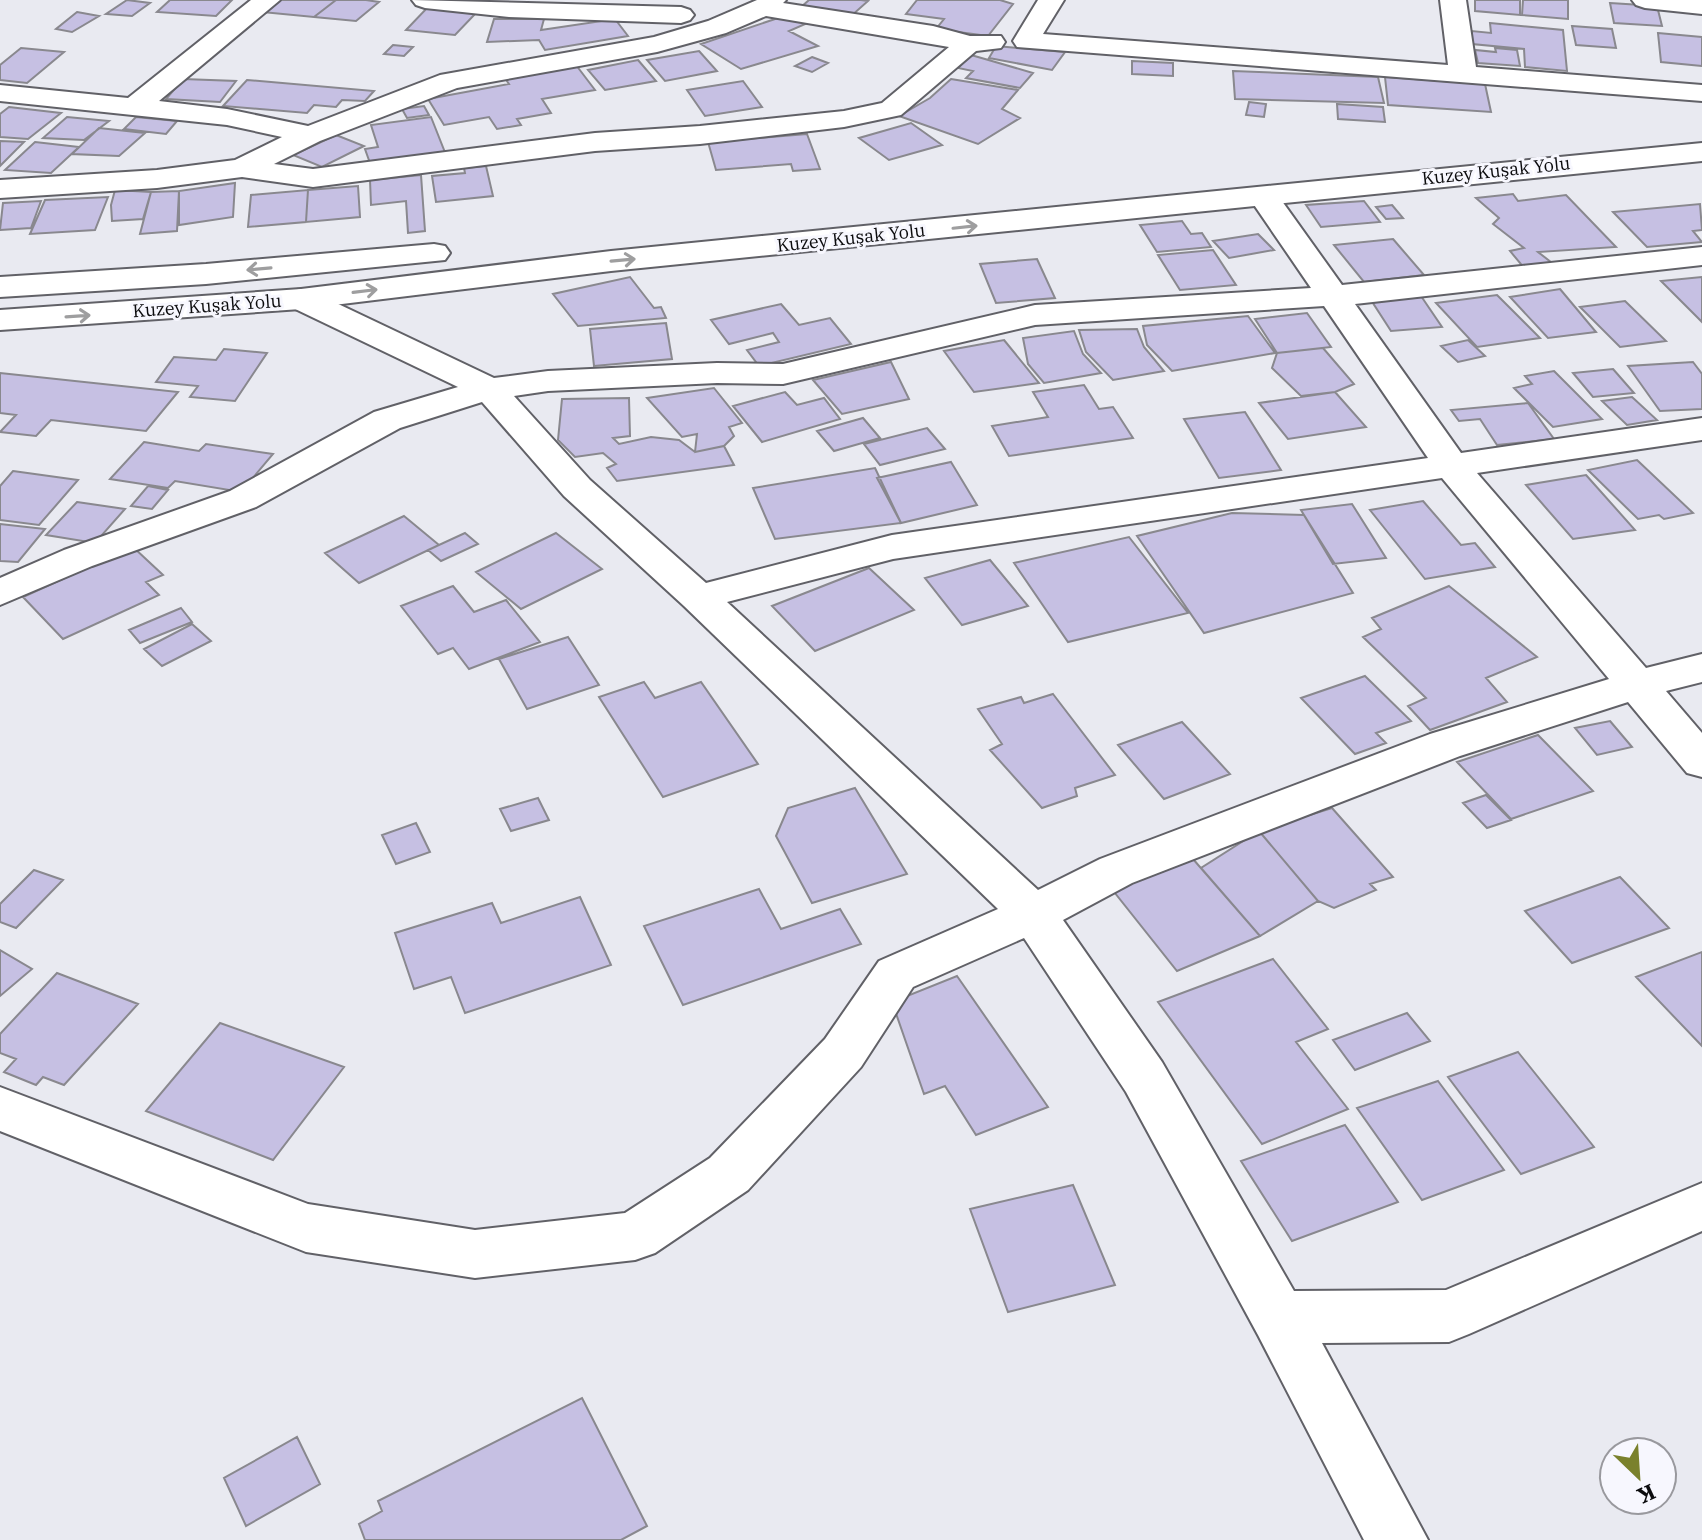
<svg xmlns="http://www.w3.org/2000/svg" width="1702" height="1540" viewBox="0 0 1702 1540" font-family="'IBM Plex Serif',serif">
	<rect width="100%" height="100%" fill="#e9eaf1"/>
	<!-- building -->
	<path fill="#c6c0e3" stroke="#89888e" stroke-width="2" d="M127,0L150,3L132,16L106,14Z
		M170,0H232L216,16L157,12Z
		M277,0H336L314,17L262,12Z
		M336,0H366L379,2L356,21L314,17Z
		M809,0H861L868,1L850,17L800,8Z
		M917,0H1000L1013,4L988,36L936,29L944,19L906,14Z
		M1475,0H1520V15L1475,11Z
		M1523,0H1568V19L1522,15Z
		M1610,3L1657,6L1662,26L1614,23Z
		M427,8L476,13L455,35L406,30Z
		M77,12L99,16L72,32L56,29Z
		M787,15L812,21L789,31L818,46L741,69L701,44Z
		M494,19H544L541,30L615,19L628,36L545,50L539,40L487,42Z
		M1490,23L1563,30L1567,71L1525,67L1524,49L1472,44V31L1491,33Z
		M1572,26L1612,29L1616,48L1576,45Z
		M1658,33L1702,37V66L1661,62Z
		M393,45L413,47L404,56L384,54Z
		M996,46L1065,52L1052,70L989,58Z
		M21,48L64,52L27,83L0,80V65Z
		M1495,48L1517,50L1520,66L1478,63L1475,50L1496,52Z
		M699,51L717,71L665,81L647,60Z
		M971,55L985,59L1033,73L1020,88L966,78L973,71L958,68Z
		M812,57L828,63L812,72L795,66Z
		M638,60L656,81L605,90L588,70Z
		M1132,61L1173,63V76L1132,74Z
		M576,65L595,90L542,99L551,113L517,119L521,125L497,129L489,117L444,125L428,99L509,84L504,77Z
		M1233,71L1378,77L1384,103L1235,99Z
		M1385,77L1485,84L1491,112L1388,105Z
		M183,79L236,81L220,102L166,99Z
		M951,79L1018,90L1002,109L1020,118L978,144L899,116L930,98Z
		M247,80L374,91L365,101L342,100L336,107L314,105L307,113L223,106Z
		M743,81L762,107L705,116L687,90Z
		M1249,102L1266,104L1264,117L1246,115Z
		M1337,104L1383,107L1385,122L1338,119Z
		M424,106L429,115L407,118L402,109Z
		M9,107L61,113L28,139L0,137V114Z
		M67,117L109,121L84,140L43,138Z
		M136,117L177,121L166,134L124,129Z
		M431,117L446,155L371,166L365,149L378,147L371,125Z
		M911,123L942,145L889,160L859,138Z
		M99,128L145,133L119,156L72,154Z
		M807,134L820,169L793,171L791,164L716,170L708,142Z
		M336,135L364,146L322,167L293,155Z
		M0,141L24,142L0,166Z
		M35,142L79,147L51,173L5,170Z
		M486,166L493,196L436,202L432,176L465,173L464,168Z
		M421,175L425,231L408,233L406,201L371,205L370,180Z
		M235,183L233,217L179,225V191Z
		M358,186L360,217L306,222L308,190Z
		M115,190L151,192L143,219L112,221L111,205Z
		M308,190L306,222L248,227L251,195Z
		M179,191L177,231L140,234L151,192Z
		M1513,194L1518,201L1566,195L1616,247L1538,252L1556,266L1525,269L1510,251L1524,248L1493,224L1499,218L1476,198Z
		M108,197L95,230L30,234L45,200Z
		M41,201L31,228L0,230L3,203Z
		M1364,201L1380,222L1321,227L1306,205Z
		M1700,204L1702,230L1693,231L1702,242L1647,247L1613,212Z
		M1392,205L1403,218L1386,219L1376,207Z
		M1182,221L1191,234L1202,233L1211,247L1157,252L1140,225Z
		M1258,234L1274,250L1229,258L1213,241Z
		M1393,239L1424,275L1364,282L1334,245Z
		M1213,250L1236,285L1180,290L1158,255Z
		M1037,259L1055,298L996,303L980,264Z
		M630,277L654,308L661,307L666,318L578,326L553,294Z
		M1702,277V322L1661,281Z
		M1560,289L1596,332L1548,338L1510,297Z
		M1497,295L1540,338L1477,347L1436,303Z
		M1421,296L1442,327L1391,331L1371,300Z
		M1625,301L1666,341L1620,347L1580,307Z
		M781,304L799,325L830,318L851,344L759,366L747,350L779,342L773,333L729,344L711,320Z
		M1307,313L1331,347L1277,353L1255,319Z
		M1248,316L1275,353L1172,371L1147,345L1143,326Z
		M666,323L672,359L594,366L590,329Z
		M1137,329L1144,347L1164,371L1113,380L1086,352L1079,330Z
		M1074,331L1083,354L1101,373L1044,383L1028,364L1023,338Z
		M1004,340L1039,383L974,392L944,351Z
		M1468,340L1485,356L1458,362L1441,346Z
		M1323,348L1354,384L1335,392L1301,396L1272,368L1277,353Z
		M224,349L267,353L235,401L190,397L198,386L156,382L174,357L216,360Z
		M891,362L909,399L842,414L813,380Z
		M1693,362L1702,374V409L1660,411L1628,366Z
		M1613,369L1634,393L1593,397L1573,373Z
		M1554,371L1602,419L1553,427L1514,388L1532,384L1525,376Z
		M0,373L178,392L146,431L51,420L36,436L0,432L16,415L0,413Z
		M1084,385L1099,409L1113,407L1133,438L1009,456L992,426L1048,417L1033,392Z
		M714,388L742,423L729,427L734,436L724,446L695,452L697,434L682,437L647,398Z
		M785,392L797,405L824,398L840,419L762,442L733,406Z
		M1335,392L1366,427L1288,439L1259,403Z
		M1632,397L1657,420L1627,425L1602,401Z
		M629,398L630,436L613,438L619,444L651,437L679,440L695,452L724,446L734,465L617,481L607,468L616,464L603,453L575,457L558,440L562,399Z
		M1528,403L1554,439L1497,445L1480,419L1459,421L1451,410Z
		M1245,412L1281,470L1219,478L1184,419Z
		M863,418L880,438L834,451L817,431Z
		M927,428L945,449L880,465L864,444Z
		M144,442L199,451L206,444L273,454L241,492L175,481L168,488L110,479Z
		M1637,460L1693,513L1664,519L1659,515L1638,519L1588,470Z
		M951,462L977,505L901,523L877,478Z
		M875,468L901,523L775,539L753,488Z
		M13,471L78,480L39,525L0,520V486Z
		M1586,475L1635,530L1573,539L1526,485Z
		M148,486L168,490L152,509L131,506Z
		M1423,501L1461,545L1475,543L1495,567L1425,579L1370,510Z
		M77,502L125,509L95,543L46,535Z
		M1352,504L1386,558L1333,564L1301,510Z
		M1232,513L1304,515L1353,593L1204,633L1137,536Z
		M404,516L439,545L359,583L325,553Z
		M0,524L45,529L18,562L0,561Z
		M465,533L478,544L441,561L428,550Z
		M556,533L602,569L521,609L476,572Z
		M1129,537L1188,613L1068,642L1014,563Z
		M133,547L163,575L146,582L159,595L63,639L23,597Z
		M990,560L1028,606L962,625L925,578Z
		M869,568L914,610L815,651L772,606Z
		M453,586L474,612L506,600L540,642L469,669L453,648L438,654L401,606Z
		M1449,586L1537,657L1486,678L1507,702L1430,730L1408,706L1426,698L1363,637L1381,629L1372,618Z
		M181,608L192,622L140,643L129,630Z
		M192,624L211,641L162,666L144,649Z
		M568,637L599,685L527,709L499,659Z
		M1365,676L1411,721L1376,733L1386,743L1355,754L1301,698Z
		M644,682L655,698L701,682L758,764L663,797L599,697Z
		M1053,694L1115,775L1075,788L1077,796L1042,808L990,750L1002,744L978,709L1021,697L1024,703Z
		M1610,721L1632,747L1597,755L1575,728Z
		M1182,722L1230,774L1164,799L1118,745Z
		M1538,735L1593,791L1511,819L1457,762Z
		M855,788L907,874L812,903L776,836L788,808Z
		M1486,795L1511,820L1487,828L1463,803Z
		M538,798L549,820L511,831L500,809Z
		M1332,808L1393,877L1370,884L1376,890L1334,908L1318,901L1259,831Z
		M416,823L430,852L396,864L382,835Z
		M1259,831L1318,901L1260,936L1201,868Z
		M1193,859L1260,936L1177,971L1111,888Z
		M34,870L63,880L16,928L0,922V904Z
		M1620,877L1669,928L1572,963L1525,911Z
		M759,889L781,929L840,909L861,944L683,1005L644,926Z
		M580,897L611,965L465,1013L451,977L414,989L395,933L492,903L501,923Z
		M0,950L32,969L0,996Z
		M1702,952V1046L1636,977Z
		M1273,959L1328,1029L1296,1042L1348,1109L1262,1144L1158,1002Z
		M57,973L138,1004L64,1085L43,1077L36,1085L4,1072L16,1059L0,1053V1034Z
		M957,976L1048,1107L976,1135L945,1086L924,1094L892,1002Z
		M1407,1013L1430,1041L1355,1070L1333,1040Z
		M220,1023L344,1067L273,1160L146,1111Z
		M1518,1052L1594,1147L1521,1174L1448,1077Z
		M1438,1081L1504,1170L1422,1200L1357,1108Z
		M1345,1125L1398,1202L1292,1241L1241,1161Z
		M1073,1185L1115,1285L1008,1312L970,1209Z
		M582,1398L647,1526L621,1540H365L359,1524L382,1511L378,1501Z
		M297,1437L320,1484L246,1526L224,1478Z"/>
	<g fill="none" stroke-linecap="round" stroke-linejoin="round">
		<defs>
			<path id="minor" d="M251,0H280L159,101L227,109L308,126L440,75L654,37L708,21L757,0H786L783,3L933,26L970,36H1001L1005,42L1001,48L976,51L901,115L844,127L700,144L595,151L313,187L242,177L157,188L0,198V180L157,170L235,160L282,137L227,125L0,101V85L128,98ZM766,16L949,47L882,103L844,111L700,126L595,133L313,169L274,164L320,141L457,88L657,52L726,33Z
				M412,0L681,7L690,10L694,15L690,20L681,23L509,17L425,8L416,5Z
				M1038,0H1064L1043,34L1448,65L1440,0H1466L1476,67L1702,85V101L1017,47L1013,41Z
				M1632,0H1702V14L1645,8L1636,5Z
				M1263,187L1274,190L1342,285L1702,247V265L1355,304L1461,453L1702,418V440L1477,473L1646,668L1702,654V682L1666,691L1702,733V777L1687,773L1628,702L1460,756L1132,883L1063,920L1162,1062L1294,1291L1446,1290L1702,1183V1231L1469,1334L1449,1342L1322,1343L1428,1540H1364L1258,1335L1126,1092L1024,938L913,987L861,1067L748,1190L655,1253L635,1260L475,1278L306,1252L0,1131V1087L308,1204L475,1230L625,1213L710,1158L825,1039L879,961L998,909L684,606L564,496L482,402L400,428L256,507L92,566L0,605V578L64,550L230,491L374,412L458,387L289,306L285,299L289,292L301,289L313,292L494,378L548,371L717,363L783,364L1035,305L1311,288L1248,196L1252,190ZM1324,306L1428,458L892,535L706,583L590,480L514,396L548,391L717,383L783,384L1035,325ZM1442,478L1609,679L1430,734L1100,859L1038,890L727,602L893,559Z"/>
			<path id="secondary" d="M1702,143V161L611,271L301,309L0,330V310L301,289L611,251Z
				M434,244L445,246L450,253L445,260L206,284L0,297V277L206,264Z"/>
		</defs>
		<!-- minor casing -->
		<use href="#minor" stroke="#616167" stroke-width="4"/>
		<!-- secondary casing -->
		<use href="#secondary" stroke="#616167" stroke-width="4"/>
		<!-- minor -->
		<use href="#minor" fill="#fff" fill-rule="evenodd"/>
		<!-- secondary -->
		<use href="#secondary" fill="#fff" fill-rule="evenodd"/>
	</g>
	<!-- one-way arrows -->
	<defs><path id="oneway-shaft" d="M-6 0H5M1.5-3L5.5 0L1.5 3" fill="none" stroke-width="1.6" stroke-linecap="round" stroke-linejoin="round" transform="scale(2)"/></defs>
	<g stroke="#9e9e9f">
		<use href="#oneway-shaft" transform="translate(965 227) rotate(-6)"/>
		<use href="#oneway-shaft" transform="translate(623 260) rotate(-5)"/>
		<use href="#oneway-shaft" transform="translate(259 269) rotate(175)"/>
		<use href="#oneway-shaft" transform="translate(365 291) rotate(-7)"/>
		<use href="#oneway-shaft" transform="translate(78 316) rotate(-4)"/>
	</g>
	<g text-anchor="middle" stroke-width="6" stroke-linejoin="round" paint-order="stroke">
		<!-- far-street labels -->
		<g font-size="18" fill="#0c0c0e" stroke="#f7f7fe">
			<text transform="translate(1496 171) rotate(-6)" y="6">Kuzey Kuşak Yolu</text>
			<text transform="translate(851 238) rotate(-6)" y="6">Kuzey Kuşak Yolu</text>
			<text transform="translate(207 306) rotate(-4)" y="6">Kuzey Kuşak Yolu</text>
		</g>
	</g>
	<!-- north arrow -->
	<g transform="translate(1638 1476) rotate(155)"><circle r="38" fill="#f7f7fe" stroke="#99999e" stroke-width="2"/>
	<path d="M0-6L14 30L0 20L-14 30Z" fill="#7a812c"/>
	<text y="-12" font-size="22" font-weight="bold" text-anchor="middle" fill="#0c0c0e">K</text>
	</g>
</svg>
